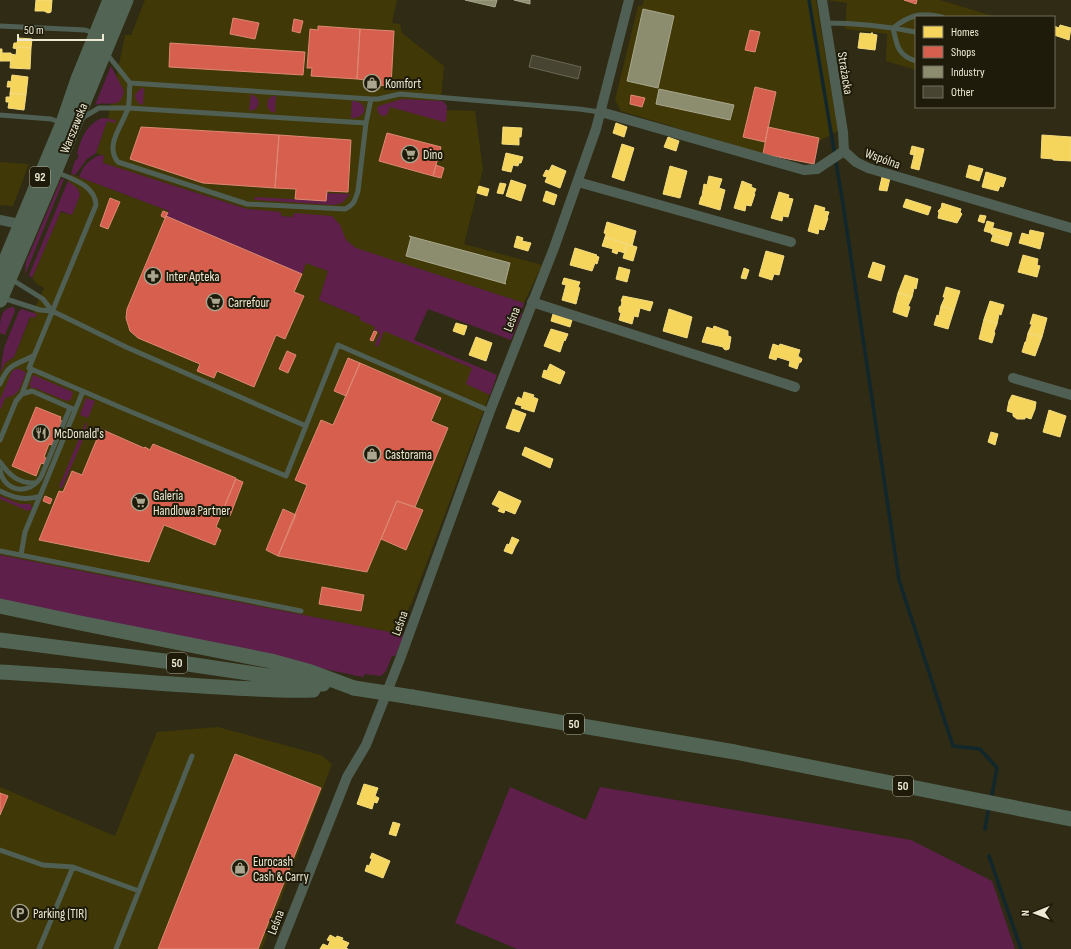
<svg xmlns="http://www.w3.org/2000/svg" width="1071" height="949" viewBox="0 0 1071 949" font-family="'Sofia Sans Condensed',sans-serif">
	<rect width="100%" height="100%" fill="#2f2b14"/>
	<!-- built -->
	<path fill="#403807" d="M145,0H397L392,23L400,24L402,33L444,66L441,101L447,106V110L475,111L483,169L464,244L542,265L524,303L355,248L346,240L342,234L341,227L294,213V217L280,216V212L247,209L103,163L104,156L96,153L108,118L125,35H131Z
		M644,0H816L838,131L819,141L814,164L763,154L621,111L615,100L638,6H642Z
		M826,0H940L996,17H916V70L886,61L887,34L845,29L847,3Z
		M0,162L29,164L13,206L0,205Z
		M71,174L169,211L167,216L302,274L306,263L328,271L319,300L497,375L411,605H410L400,634L0,555V373L5,363L14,357L31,316L35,318L36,315L33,312L44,288L37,284L32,278L60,212L72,215L80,195L79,191L68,181Z
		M218,727L321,755L332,764L262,949H0V787L115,836L157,732Z"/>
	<!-- green -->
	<path fill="#5e204b" d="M111,66L124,91C120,111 108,100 95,105Z
		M144,88L143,105C138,104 136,100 135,95L140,89Z
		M251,94L257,98L259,103L256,109L249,111Z
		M272,96H276L275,113L270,111L267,106L268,100Z
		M402,99L443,101L447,106L446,122H444L390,107L387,115L383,116L379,114L377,108L379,106Z
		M352,101C370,102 367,119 351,118Z
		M103,118L116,120L115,123L107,121L96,153L87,159L75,175L71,174L75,160L76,161L79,155L77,154C81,139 87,123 103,118Z
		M101,155L104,156L103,163L247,209L281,212V216L293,217L294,213L332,216L340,225L346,240L356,248L524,303L521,312L522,314L511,340L428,309L414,340L497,375L490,395L466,384L472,368L384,331L378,347L375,345L378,337L380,336L378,331L374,330L375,327L360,320V317L319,300L328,271L306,263L302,274L166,216L169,211L79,177C83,166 90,158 101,155Z
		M61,179H64L25,275L26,262Z
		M68,181L78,189L80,195L72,215L61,211L32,278L29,275Z
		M327,193L350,194L342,203L334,205L255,200L254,197L326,201Z
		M14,307L15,311L5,335L0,333C0,320 0,308 14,307Z
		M22,309L37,314L35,318L30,317L14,357L5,363L0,373L4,348L19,311Z
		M16,369H20L26,373C20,386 21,395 5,398L1,409L0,408V400L12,371Z
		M33,375L73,392L71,399L68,401L64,400L35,388H31L30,384Z
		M86,398L95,401L88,418L80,415Z
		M86,422H87L85,435L62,488L59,487Z
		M0,496L20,504H30L32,507V509L28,511L0,499Z
		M0,555L400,634L404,635L395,656H392L386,671L381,676L364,674V677L358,676L76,617L0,599Z
		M510,787L586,820L600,787L911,840L992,881L1015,949H517L455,923Z"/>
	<!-- homes -->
	<path fill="#f6d55c" stroke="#f3db80" d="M36,0H52L51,12L48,13L44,11H35Z
		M1060,25L1071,28L1069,40L1054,35V26L1059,28Z
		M860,33L871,34V33H873L872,34L877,35L875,50L858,48Z
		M18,38L32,39L31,48L17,47V49L13,48L14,43H17Z
		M17,47L31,48L30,69L10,68L11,54L16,55Z
		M0,49H2V53H11V61H0Z
		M12,75L28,77L26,95L10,93L11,87H7L8,81L11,82Z
		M10,93L26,95L24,110L8,108L9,102H6V97H10Z
		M616,123L627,127L624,137L613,133Z
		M503,127L522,128L521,137H519V145L502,144Z
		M1042,135L1071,137V161L1053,160V159L1041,158Z
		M668,137L679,141L676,151L664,147Z
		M622,144L634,148L624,181L612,177Z
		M912,146L916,147L914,155L910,154Z
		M916,147L924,149L919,170L911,168Z
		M506,153L523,157L521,163H519L518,166L513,165L511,172L502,170Z
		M552,165L566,171L560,188L545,182L547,177L543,176L546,170L549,171Z
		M969,165L983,169L979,181L966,177Z
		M670,166L687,171L680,198L663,194Z
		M986,172L1006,178L1003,187L1000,186L998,191L982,187Z
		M709,176L722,179L719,188L725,190L720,210L699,204L701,197L702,196L704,184L707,185Z
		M882,177L890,178L887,191L879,190Z
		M511,180L526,185L521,201L506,196Z
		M742,181L752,185L751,187L756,189L754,194H755L751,206L746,205L745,211L734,208Z
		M500,183L506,184L503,194L497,193Z
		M479,186L489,189L487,196L477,193Z
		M546,191L557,195L554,205L543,201Z
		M779,192L789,195L788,198L793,199L788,217L783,216L782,221L771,218Z
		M906,199L931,207L928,215L903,207Z
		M942,203L961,209L960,212L962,214L957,223L938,218L939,213L938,211L941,208Z
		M815,205L825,208L824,211L829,212L827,218H828L824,230L819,229L818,234L808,231Z
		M980,215L986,216L984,223L978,221Z
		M987,221L994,223L991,233L984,231Z
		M607,222L636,231L632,246L605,237L606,234L604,233Z
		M993,228L1012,233L1010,240L991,234Z
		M1030,230L1044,233L1040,249L1019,243L1022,233L1029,235Z
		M993,235L1010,240L1008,246L991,241Z
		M517,236L523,238L522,241L531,243L528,251L514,247Z
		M605,237L627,244L625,253L618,251L617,254L612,252L613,249L602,246Z
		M627,244L637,247L633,261L623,258Z
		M575,248L597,255L596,256L599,257L597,264L595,263L592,271L570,265Z
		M766,251L784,256L779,275L774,274L772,280L759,276Z
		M1023,255L1038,259L1037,265L1040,266L1037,277L1018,272Z
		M873,262L885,266L881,281L868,277Z
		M619,267L630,270L627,282L616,279Z
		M744,268L749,270L746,279L741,278Z
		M905,275L918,279L916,289L914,288L912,297L898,293Z
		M564,278L580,282L578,287L580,288L576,304L562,300L566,285L562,284Z
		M946,287L960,291L954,310L941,306L945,297H943Z
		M898,293L912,297L908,306L910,307L907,317L893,312Z
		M623,296L653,302L650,311L640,308L638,317L634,316L632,324L619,320L621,313L619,312V307L621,306L622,302L621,301Z
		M990,301L1004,305L1001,315L999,314L997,324L984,319Z
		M941,306L954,310L948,329L934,325L937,315L939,316Z
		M669,309L692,317L687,338L663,331Z
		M553,314L572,320L570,327L551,321Z
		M1033,314L1047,318L1042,337L1028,333L1032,324H1030Z
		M984,319L997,324L994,332L995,333L992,343L979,339Z
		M456,323L467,326L464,335L453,331Z
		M714,326L728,331V336L731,337L729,349L726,350L724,349L723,347L702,342L707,327L713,329Z
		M551,329L568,334L565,341L564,340L560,352L544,346Z
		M1028,333L1042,337L1035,356L1022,352L1025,342H1026Z
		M476,337L492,343L486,361L469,355Z
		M773,344L779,346L780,344L800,350L798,356L802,359L801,362L799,363L797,369L789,366L790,361L777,357L776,360L769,358Z
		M550,364L565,372L560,384L542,377L544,370L547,371Z
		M524,392L534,395L533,397L538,399L534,412L521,408L522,406L515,404L518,397L522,399Z
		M1012,395L1036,402L1035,409L1031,419L1025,417V419H1017L1013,416V413L1007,411L1009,401Z
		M513,409L526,414L519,432L506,428Z
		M1049,410L1066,416L1060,437L1043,432Z
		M991,432L998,434L995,445L988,442Z
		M525,447L553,459L550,468L522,455Z
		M499,491L521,501L515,514L505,510L504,513L498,511L500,508L492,504Z
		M512,537L519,540L515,547L509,545Z
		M507,544L515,547L512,554L504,551Z
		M364,784L378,788L375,796L379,798L377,803L374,802L372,809L357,804Z
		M393,822L400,824L396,836L389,834Z
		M372,853L390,861L383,878L365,871L367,865L369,866L372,859L370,858Z
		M330,935L336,938L337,936L343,938L342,940L349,943L346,948L348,949H320L323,944L328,946L330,941L327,940Z"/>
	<!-- shops -->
	<path fill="#d6604d" stroke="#dd8975" d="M904,0H917L916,4Z
		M233,18L259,23L255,39L230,34Z
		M294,19L303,21L300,33L292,31Z
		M318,26L360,29L357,79L311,76L312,68H307L310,29L318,30Z
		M360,29L394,31L391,86L365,84V80L357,79Z
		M750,30L760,32L755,52L745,50Z
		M170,43L305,52L303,75L169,67Z
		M755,87L776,92L765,142L743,137Z
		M631,95L645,98L642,107L630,104Z
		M141,127L279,135L275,188L203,183L130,159Z
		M768,127L819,138L814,164L763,154Z
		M387,133L441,147L433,176L379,161Z
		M279,135L351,140L348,192L327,191L326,201L295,199L296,189L275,188Z
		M436,165L444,168L441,178L433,176Z
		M110,198L120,202L108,229L100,226Z
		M163,211L168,213L165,218L161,216Z
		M166,216L302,274L294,292L304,296L285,339L276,335L254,387L217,371L214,378L197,371L200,364L138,338L130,331L126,318L127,309Z
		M374,331L377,332L373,341L370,340Z
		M287,351L296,355L288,373L279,369Z
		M348,358L360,363L346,396L334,391Z
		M360,363L441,398L431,421L448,428L415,507L397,501L367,572L278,556L307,485L295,480L321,420L333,425Z
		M36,407L61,417L60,420L62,421L52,445L49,444L44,457L46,458L44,464L41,463L36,476L12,466Z
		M101,429L144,448L145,447L150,450L153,444L236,478L216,527L221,530L215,545L164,525L149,562L39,540L59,491L63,492L72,471L82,475Z
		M236,479L243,482L230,516L222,513Z
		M45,496L52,499L50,504L43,501Z
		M397,501L423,510L406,550L381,539Z
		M283,509L296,515L278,556L266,550Z
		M322,587L364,595L361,611L319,604Z
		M235,754L321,788L258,949H158Z
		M0,793L8,796L0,815Z"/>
	<!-- industry -->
	<path fill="#8c8c6e" stroke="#a9a88c" d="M465,0H497L495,7Z
		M514,0H530V4Z
		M643,9L674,16L658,88L627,81Z
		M659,89L734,105L730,120L656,104Z
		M409,236L510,263L505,283L506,284L406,256L411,237Z"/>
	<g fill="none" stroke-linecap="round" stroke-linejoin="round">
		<!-- stream -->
		<path stroke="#12272c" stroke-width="3.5" d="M809,0L843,204L899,580L953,746L980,749L997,768L991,800
			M985,829L989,806
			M989,856L1021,949"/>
	</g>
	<!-- building -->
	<path fill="#474432" stroke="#696653" d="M532,55L581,67L578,79L529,67Z"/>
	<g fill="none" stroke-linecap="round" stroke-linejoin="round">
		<!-- service -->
		<path stroke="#505f53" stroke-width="5" d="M825,23C855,23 885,26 915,32
			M0,26L85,30L94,33
			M893,28C910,15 920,12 942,17
			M893,28C897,45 897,55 916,61
			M106,53L130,83L371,99H378L400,94L579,109L600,112
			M130,83C129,91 130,101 128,108C123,125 104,145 118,162L247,204L345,209C354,205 355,200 358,191L366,123
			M0,115L51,119L62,123
			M82,118L99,108H128L366,123L371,99
			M56,172C72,179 95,185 96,205L29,368L129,411L286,476L338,345L490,411
			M11,279L43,299L52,311L77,323L126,347L306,426
			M3,298L40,310L52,311
			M0,384C9,363 14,366 33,356
			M22,394L32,391L73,409
			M0,440L16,401L22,394L31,369
			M0,462C9,475 19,484 36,483
			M0,470C4,492 29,496 41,477L70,408
			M0,491C14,498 25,501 40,496L83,391
			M0,551L301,611
			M21,555L25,532L40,496
			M0,850L43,865L73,867L139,891
			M39,949L73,867
			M116,949L192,756"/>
		<!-- minor -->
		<path stroke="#505f53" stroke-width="10" d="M822,0L843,132L844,151
			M601,112L804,170L817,169L844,151
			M844,151L856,162L868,168L1071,228
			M578,182L791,242
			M0,220L20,224
			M532,302L795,387
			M1013,378L1071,395
			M279,949L347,777L366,745L400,659L490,411L554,248L596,129L629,0"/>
		<!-- primary -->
		<path stroke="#526555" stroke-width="15" d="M0,274L63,123L78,79L110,0
			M0,300L55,171L126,0
			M0,606L80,623L271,661L311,672L354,688
			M0,640L188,664L323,684
			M0,672C73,676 146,683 219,687C250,689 282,691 313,690
			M412,697L735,752L1071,819"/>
		<!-- primary-bridge -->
		<path stroke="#526555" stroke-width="15" d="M354,688L412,697"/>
	</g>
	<!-- icons -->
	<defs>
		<symbol id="shop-ring" viewBox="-11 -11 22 22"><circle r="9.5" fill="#1e1b0a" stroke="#aaa690" stroke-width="1.5"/><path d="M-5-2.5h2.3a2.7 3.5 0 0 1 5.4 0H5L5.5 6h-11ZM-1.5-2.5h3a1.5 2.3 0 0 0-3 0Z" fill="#aaa690"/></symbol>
		<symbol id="supermarket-ring" viewBox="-11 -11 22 22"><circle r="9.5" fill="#1e1b0a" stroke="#aaa690" stroke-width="1.5"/><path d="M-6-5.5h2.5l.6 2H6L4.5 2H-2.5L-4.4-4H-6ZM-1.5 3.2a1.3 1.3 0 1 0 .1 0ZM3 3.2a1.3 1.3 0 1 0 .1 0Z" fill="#aaa690"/></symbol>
		<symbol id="pharmacy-ring" viewBox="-11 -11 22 22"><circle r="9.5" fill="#1e1b0a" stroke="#aaa690" stroke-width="1.5"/><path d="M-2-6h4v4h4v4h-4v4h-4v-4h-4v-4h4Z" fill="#aaa690"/></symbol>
		<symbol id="restaurant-ring" viewBox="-11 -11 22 22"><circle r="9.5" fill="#1e1b0a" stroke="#aaa690" stroke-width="1.5"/><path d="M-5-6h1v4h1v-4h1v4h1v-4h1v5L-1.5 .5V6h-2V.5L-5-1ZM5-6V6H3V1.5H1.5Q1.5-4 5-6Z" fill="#aaa690"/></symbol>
		<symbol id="parking-ring" viewBox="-11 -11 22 22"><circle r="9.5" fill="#1e1b0a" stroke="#aaa690" stroke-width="1.5"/><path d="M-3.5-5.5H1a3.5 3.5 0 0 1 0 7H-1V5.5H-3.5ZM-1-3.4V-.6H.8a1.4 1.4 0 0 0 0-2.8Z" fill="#aaa690"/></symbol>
	</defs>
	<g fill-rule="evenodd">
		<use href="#shop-ring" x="362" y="73" width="20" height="20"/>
		<use href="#supermarket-ring" x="400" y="144" width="20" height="20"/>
		<use href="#pharmacy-ring" x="143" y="266" width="20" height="20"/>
		<use href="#supermarket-ring" x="205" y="292" width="20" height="20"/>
		<use href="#restaurant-ring" x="31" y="423" width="20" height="20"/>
		<use href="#shop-ring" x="362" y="444" width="20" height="20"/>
		<use href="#supermarket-ring" x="130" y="492" width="20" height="20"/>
		<use href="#shop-ring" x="230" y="858" width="20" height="20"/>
		<use href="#parking-ring" x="10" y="903" width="20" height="20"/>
	</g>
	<g text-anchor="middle" stroke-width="4" stroke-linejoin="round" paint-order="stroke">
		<!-- shield labels -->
		<g fill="#1e1b0a" stroke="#afab97" stroke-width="1">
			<rect x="30" y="167" width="20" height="20" rx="3"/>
			<rect x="167" y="653" width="20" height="20" rx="3"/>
			<rect x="564" y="714" width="20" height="20" rx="3"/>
			<rect x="893" y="776" width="20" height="20" rx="3"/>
		</g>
		<g font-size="12" font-weight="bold" fill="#ede9d3">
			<text x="40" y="181">92</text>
			<text x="177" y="667">50</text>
			<text x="574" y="728">50</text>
			<text x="903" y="790">50</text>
		</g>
		<!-- street labels -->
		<g font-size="13" fill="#ede9d3" stroke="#1e1b0a">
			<text transform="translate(846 73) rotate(81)" y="5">Strażacka</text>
			<text transform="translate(73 128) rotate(-68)" y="5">Warszawska</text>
			<text transform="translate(883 158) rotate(20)" y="5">Wspólna</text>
			<text transform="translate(511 319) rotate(-69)" y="5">Leśna</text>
			<text transform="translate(399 623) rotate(-70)" y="5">Leśna</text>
			<text transform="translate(275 922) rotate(-69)" y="5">Leśna</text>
		</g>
		<!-- poi labels -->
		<g font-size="13" fill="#ede9d3" stroke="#1e1b0a" text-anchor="start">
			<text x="385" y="88">Komfort</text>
			<text x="423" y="159">Dino</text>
			<text x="166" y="281">Inter Apteka</text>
			<text x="228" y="307">Carrefour</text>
			<text x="54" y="438">McDonald's</text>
			<text x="385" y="459">Castorama</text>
			<text x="153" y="500">Galeria<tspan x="153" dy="15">Handlowa Partner</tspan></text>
			<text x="253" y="866">Eurocash<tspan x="253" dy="15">Cash &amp; Carry</tspan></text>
			<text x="33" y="918">Parking (TIR)</text>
		</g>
	</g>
	<!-- legend -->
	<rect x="915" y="16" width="140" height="92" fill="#1e1b0a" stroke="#716d5a"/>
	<rect x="923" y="26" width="20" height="12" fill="#f6d55c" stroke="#716d5a"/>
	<text x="951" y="36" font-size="12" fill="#ede9d3">Homes</text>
	<rect x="923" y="46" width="20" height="12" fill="#d6604d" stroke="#716d5a"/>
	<text x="951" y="56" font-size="12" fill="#ede9d3">Shops</text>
	<rect x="923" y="66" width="20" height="12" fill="#8c8c6e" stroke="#716d5a"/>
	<text x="951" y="76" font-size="12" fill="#ede9d3">Industry</text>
	<rect x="923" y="86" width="20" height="12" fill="#474432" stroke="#716d5a"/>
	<text x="951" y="96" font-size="12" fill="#ede9d3">Other</text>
	<!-- north arrow -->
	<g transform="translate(1035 913) rotate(269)" stroke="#1e1b0a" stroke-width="3" paint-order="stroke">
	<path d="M0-3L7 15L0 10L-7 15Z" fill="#ede9d3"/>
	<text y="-6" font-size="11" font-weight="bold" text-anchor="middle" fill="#ede9d3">N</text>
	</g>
	<!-- scale -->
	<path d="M18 34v6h85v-6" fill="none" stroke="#ede9d3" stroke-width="2"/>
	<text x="24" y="34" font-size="12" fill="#ede9d3" stroke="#1e1b0a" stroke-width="3" paint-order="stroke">50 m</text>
</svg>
